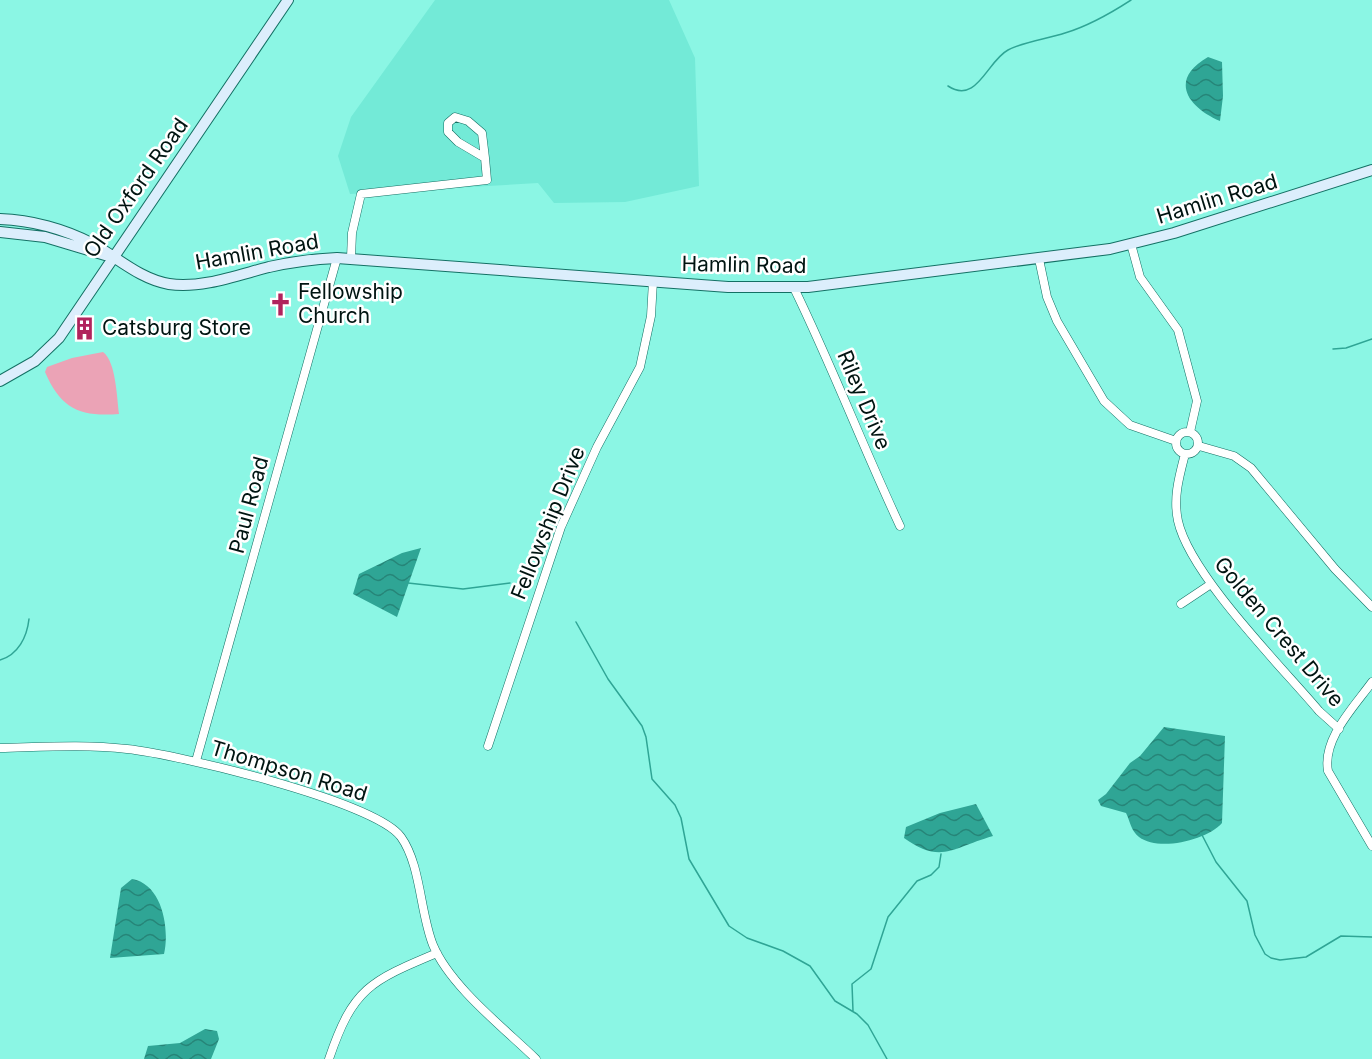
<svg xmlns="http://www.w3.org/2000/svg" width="1372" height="1059" viewBox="0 0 1372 1059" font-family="Inter,sans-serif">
	<defs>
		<pattern id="water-waves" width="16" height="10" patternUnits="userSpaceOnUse" patternTransform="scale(1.5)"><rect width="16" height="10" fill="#2fa595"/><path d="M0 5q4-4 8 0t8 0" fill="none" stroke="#268578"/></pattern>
	</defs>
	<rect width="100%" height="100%" fill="#8bf6e4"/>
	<!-- built -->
	<path fill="#73ead7" d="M435,0H669L695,58L699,186L625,202L554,203L538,183L350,194L338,156L351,117Z"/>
	<!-- green -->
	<path fill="#eba3b6" d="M103,352C116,361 117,399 119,414C80,417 61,409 45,372L47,367L72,358Z"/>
	<!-- water -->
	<path fill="url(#water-waves)" d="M1208,57L1222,62L1223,96L1220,121C1188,107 1168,80 1208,57Z
		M421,548L397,617L353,594L359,574L402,553Z
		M1164,727L1225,736L1222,823C1207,840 1159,852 1139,837C1131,831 1130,821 1126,813L1101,806L1098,800L1106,794L1130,763L1140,756Z
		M976,804L993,836C954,847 941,865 904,838L906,827L940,813Z
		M132,879C162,884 170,928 164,954L110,958L121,888Z
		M205,1029L217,1031L219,1039L211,1059H144L148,1046L180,1043Z"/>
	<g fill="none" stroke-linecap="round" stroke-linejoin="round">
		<!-- stream -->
		<path stroke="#2fa595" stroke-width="1.5" d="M948,86C977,105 987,61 1008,50C1025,41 1047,39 1065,33C1088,26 1111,13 1131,0
			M1333,349L1346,348L1372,339
			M408,583L463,589L510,583
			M576,622L608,679L642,726L646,737L652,779L675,805L681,818L689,859L729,926L747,938L783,951L810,966L835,1001L857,1014L868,1025L887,1059
			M0,660C18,655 27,637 29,619
			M1201,833L1216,862L1247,901L1255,935L1265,954L1271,958L1280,960L1306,957L1341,936L1372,937
			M853,1011L852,984L871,969L888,917L917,881L931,875L939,867L941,854"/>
		<defs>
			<path id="street" d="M455,117L468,121L482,133L485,158L458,142L448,132V123Z
				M1131,244L1140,277L1178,330L1197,401L1190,432
				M351,258L352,233L361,194L487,180L485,158
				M1039,259L1047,297L1057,321L1104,401L1130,425L1176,441
				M794,288C832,366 863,447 900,526
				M1176 443a11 11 0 1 1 22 0a11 11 0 1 1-22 0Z
				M1199,446L1234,456L1251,468L1335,569L1372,607
				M1185,454C1179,477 1173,498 1178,521C1190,575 1282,667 1319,711L1339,729
				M1181,604L1211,584
				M1372,682C1354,707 1322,739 1328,771L1372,846
				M488,746L561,527L597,447L640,367L651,316L653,281
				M0,748C42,747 85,744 127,749C176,754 375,801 401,837C421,865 420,913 433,945C450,986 504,1028 536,1059
				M196,761L337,258
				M329,1059C353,988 370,981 437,953"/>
			<path id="secondary" d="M0,219C31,220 65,229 93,244C118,258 140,279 169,284C201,289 238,275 269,267C291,262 314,259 337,258L728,287H808L1110,249L1174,233L1372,170
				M0,232L45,237L105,255
				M0,381L35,361L59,338L288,0"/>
		</defs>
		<!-- street casing -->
		<use href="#street" stroke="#147064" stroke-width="9"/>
		<!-- secondary casing -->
		<use href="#secondary" stroke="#147064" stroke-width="12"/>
		<!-- street -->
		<use href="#street" stroke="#fff" stroke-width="8"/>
		<!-- secondary -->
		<use href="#secondary" stroke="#dceefc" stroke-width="10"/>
	</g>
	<!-- icons -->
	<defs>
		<symbol id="church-bare" viewBox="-9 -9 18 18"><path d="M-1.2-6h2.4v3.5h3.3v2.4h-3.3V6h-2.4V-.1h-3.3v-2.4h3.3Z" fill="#b0235d" stroke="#fff" stroke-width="2.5" paint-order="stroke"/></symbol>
		<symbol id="building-bare" viewBox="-9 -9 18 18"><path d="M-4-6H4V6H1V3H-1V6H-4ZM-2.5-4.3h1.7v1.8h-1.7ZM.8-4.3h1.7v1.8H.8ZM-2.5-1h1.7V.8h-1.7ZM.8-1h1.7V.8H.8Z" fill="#b0235d" stroke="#fff" stroke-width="2.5" paint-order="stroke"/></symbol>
	</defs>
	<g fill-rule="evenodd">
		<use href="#church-bare" x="264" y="288" width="33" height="33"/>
		<use href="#building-bare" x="68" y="312" width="33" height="33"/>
	</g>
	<g text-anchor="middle" stroke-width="5" stroke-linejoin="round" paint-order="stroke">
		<!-- street labels -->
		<g font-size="21" fill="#001411" stroke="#fff">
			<text transform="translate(136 188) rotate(-55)" y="7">Old Oxford Road</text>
			<text transform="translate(1217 199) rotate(-17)" y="7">Hamlin Road</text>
			<text transform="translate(257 252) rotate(-10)" y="7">Hamlin Road</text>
			<text transform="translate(744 265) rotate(1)" y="7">Hamlin Road</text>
			<text transform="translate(864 400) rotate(67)" y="7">Riley Drive</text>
			<text transform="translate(249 505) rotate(-75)" y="7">Paul Road</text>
			<text transform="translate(548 523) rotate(-68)" y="7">Fellowship Drive</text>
			<text transform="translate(1279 632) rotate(50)" y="7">Golden Crest Drive</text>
			<text transform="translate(289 771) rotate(17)" y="7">Thompson Road</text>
		</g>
		<!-- poi labels -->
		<g font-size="21" fill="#001411" stroke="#fff" text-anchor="start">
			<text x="298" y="299">Fellowship<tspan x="298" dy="24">Church</tspan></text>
			<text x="102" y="335">Catsburg Store</text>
		</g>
	</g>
</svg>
